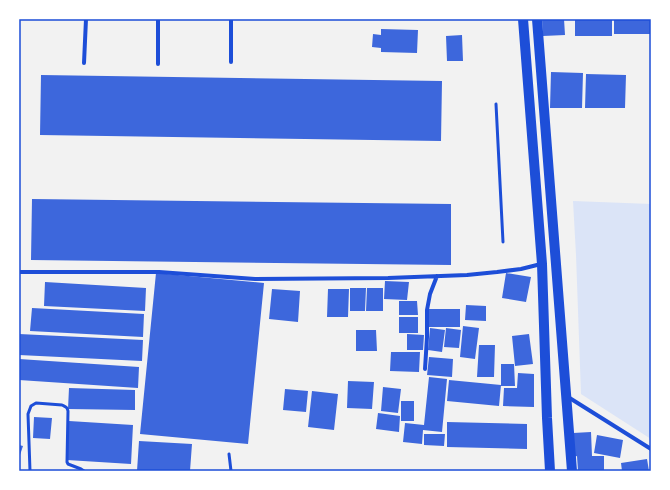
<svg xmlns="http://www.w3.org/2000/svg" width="670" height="490" viewBox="0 0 670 490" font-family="Poppins,sans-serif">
	<rect width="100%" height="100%" fill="#f2f2f2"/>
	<!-- green -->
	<path fill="#dbe4f7" d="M573,201L651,204V439L581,394L576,255Z"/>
	<!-- building -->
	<path fill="#3d67dc" d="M542,19H564L565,35L543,36Z
		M575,19H612V36H575Z
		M614,19H651V34H614Z
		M381,29L418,30L417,53L381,52V48L372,47L373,34L381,35Z
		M462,35L463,61H447L446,36Z
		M551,72L583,73L582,108H550Z
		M586,74L626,75L625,108H585Z
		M41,75L442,81L441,141L40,135Z
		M32,199L451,204V265L31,260Z
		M156,273L264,283L248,444L140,434Z
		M506,273L531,277L526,302L502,298Z
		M385,281L409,282L407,300L384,299Z
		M45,282L146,288L145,311L44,306Z
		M350,288H366L365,311H350Z
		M367,288H383V311H366Z
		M272,289L300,291L298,322L269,319Z
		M328,289H349L348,317H327Z
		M399,301H417L418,315H399Z
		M466,305L486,306V321L465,320Z
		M32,308L144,314L143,337L30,331Z
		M429,309H460V327H429Z
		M399,317H418V333H399Z
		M463,326L479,328L475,359L460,357Z
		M430,328L445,330L442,352L428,350Z
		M446,328L461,330L459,348L444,347Z
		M356,330H376L377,351H356Z
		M19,334L143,340L142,361L19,355Z
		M407,334L424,335L423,350H407Z
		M529,334L533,364L515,366L512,336Z
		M479,345H495L494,377H477Z
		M391,352H420L419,372L390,371Z
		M429,357L453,359L452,377L427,375Z
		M19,359L139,367L138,388L19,380Z
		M501,364H514L515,386H501Z
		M518,373L534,374V407L503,406L504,388H517Z
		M429,377L447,379L442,432L423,430L422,444L403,442L405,423L424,425Z
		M449,380L501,385L499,406L447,401Z
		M348,381L374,382L372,409L347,408Z
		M383,387L401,389L398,413L381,411Z
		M69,388L135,390V410L68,409Z
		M285,389L308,391L306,412L283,410Z
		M312,391L338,394L334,430L308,427Z
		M401,401H414V421H401Z
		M378,413L400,416L399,432L376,429Z
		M34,417L52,418L50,439L33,438Z
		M69,421L133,425L131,464L67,460Z
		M447,422L527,424V449L447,447Z
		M591,432L592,456H604V471H578L577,456L574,457L573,433Z
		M424,434H445L444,446L424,445Z
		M597,435L623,440L620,458L594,453Z
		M139,441L192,444L190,471H137Z
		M19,445L23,446L19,458Z
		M647,459L649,471H622L621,463Z"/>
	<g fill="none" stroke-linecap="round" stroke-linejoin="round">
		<!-- service -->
		<path stroke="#1d4ed8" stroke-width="3" d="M496,104L503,242
			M229,454L231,471
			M30,471L28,414L31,406L36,403L62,405C66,407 67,407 68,411L67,462L68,464L81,469L84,471"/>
		<!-- minor -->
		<path stroke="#1d4ed8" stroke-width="4" d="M158,19V64
			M231,62V19
			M84,63L86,19
			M19,272H159L255,279L388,278L467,275L497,272L521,269L541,264
			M425,369L427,337V310L430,294L437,276
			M568,397L651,449"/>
		<!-- trunk -->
		<path stroke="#1d4ed8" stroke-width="10" d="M523,19L542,264L547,418L550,471
			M537,19L572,471"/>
	</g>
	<!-- border -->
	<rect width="670" height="490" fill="none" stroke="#ffffff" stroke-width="40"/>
	<rect x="20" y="20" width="630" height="450" fill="none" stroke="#1d4ed8" stroke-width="1.5"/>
</svg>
